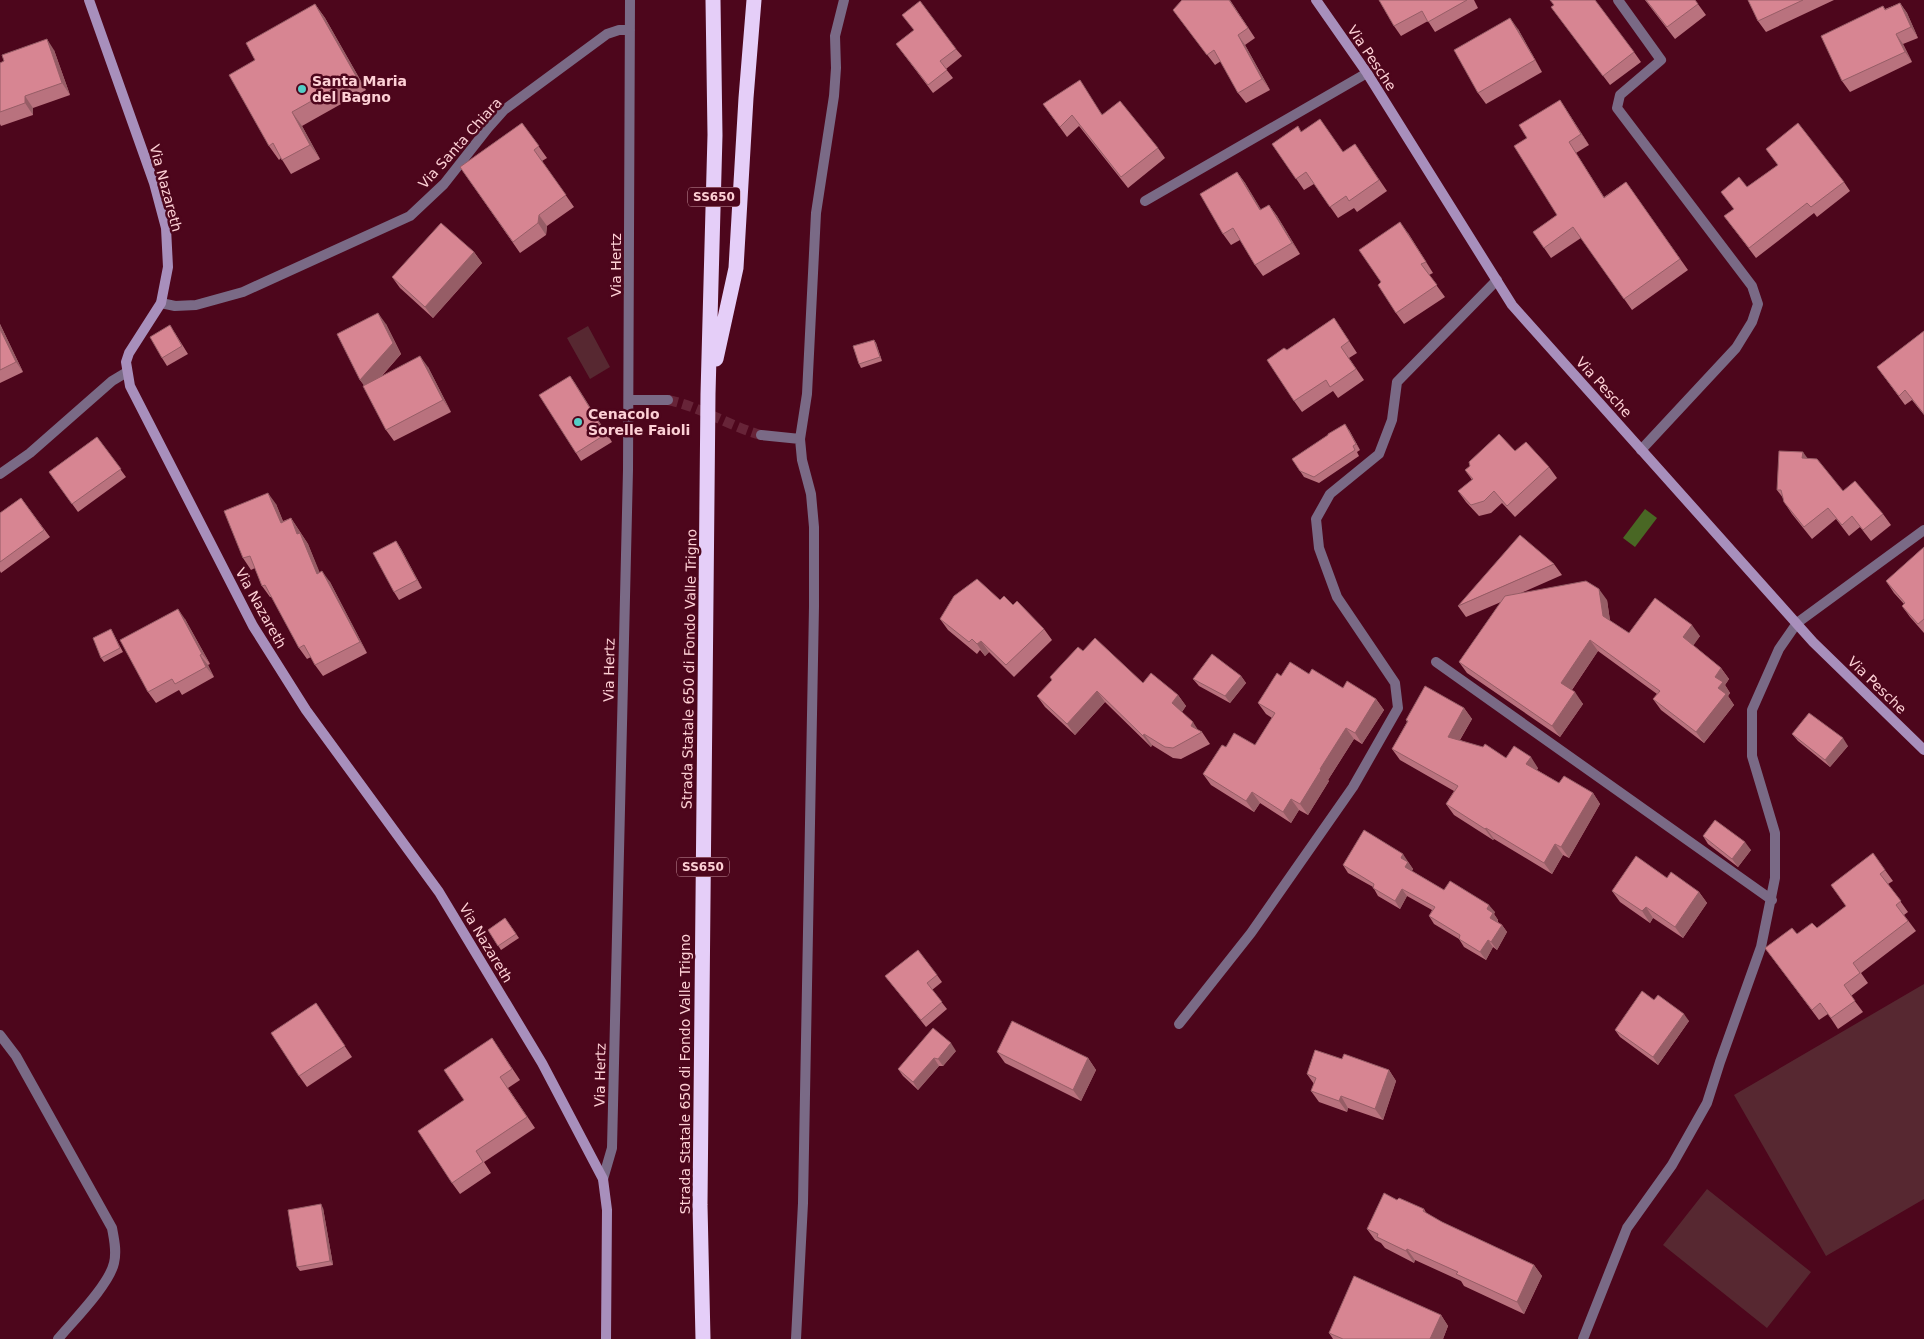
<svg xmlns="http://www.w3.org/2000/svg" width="1924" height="1339" viewBox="0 0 1924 1339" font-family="'DejaVu Sans',sans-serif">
	<rect width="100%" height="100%" fill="#4d061c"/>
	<!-- green -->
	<path fill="#572831" d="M588,326L610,367L590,379L567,338Z
		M1924,984V1199L1826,1256L1734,1095Z
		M1707,1189L1811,1272L1767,1328L1663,1245Z"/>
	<!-- water -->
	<path fill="#496724" d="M1645,509L1657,518L1635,547L1623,538Z"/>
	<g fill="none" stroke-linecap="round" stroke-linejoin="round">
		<!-- street-tunnel -->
		<path stroke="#672438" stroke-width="10" stroke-dasharray="10 5" stroke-linecap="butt" d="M668,400C701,407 729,426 761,435"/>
		<!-- street -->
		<path stroke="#7a6a86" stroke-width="10" d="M1618,0L1661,60L1620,95L1617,108L1752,286L1758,304L1752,322L1736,348L1641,450
			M1145,201L1367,73
			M161,303L175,306L196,305L243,292L410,216L444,184L488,128L504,110L607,34L619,30H630
			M629,400H668
			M761,435L800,439
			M0,474L30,453L112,381L127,372
			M1436,662L1772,900
			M1179,1024L1251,933L1353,787L1398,708L1395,683L1337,597L1319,548L1316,519L1330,494L1379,454L1392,420L1397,382L1497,280
			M0,1035L16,1056L112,1228C114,1239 117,1251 114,1263C109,1285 73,1321 58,1339
			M603,1179L612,1148L628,470L630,0
			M796,1339L803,1203L814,606V527L811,494L802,460L800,439L807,394L816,213L834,96L836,68L835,36L844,0
			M1583,1339L1627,1228L1672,1165L1707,1103L1720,1062L1761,947L1775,878V833L1752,756V710L1779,649L1797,623L1924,530"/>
		<!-- secondary -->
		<path stroke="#a88fbc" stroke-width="10" d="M89,0L154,183L166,228L168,267L161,303L129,353L126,362L130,386L253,626L306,710L439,892L542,1063L603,1179L607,1210L606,1339
			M1316,0L1367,73L1512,305L1813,642L1924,750"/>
		<!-- highway -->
		<path stroke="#e5cef8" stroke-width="15" d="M716,359L736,268L746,98L754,0
			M703,1339L700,1205L708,394L715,135L713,0"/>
	</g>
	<!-- wall -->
	<path fill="#b9727e" d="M1230,0L1255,38L1245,45L1270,90L1246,103L1238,93L1221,61L1215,65L1173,10Z
		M1379,0H1474L1478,8L1435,32L1428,21L1401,36L1394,26Z
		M1645,0H1695L1706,15L1675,39Z
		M1748,0H1834L1766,32L1758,21Z
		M1900,3L1907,13L1918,38L1903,44L1912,62L1850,92L1842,81L1883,6L1885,9Z
		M315,4L325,18L366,90L302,126L320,159L291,174L281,158L279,160L269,146L255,60Z
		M1551,7L1634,52L1641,62L1610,85Z
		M1518,29L1542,72L1486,104L1478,93Z
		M896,44L956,49L962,56L946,69L953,78L933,93Z
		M54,50L70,95L33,108V115L1,126L0,124V63Z
		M1560,100L1589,145L1576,153L1604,197L1626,182L1688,270L1632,310L1581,238L1551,258L1533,232L1557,215L1527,138Z
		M1043,104L1103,114L1158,148L1165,158L1128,188L1079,126L1067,137Z
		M522,123L547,158L542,161L574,207L547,226L546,235L520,253L460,167Z
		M1301,132L1343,152L1355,144L1387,191L1357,212L1354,208L1338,218L1314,184L1304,190L1272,144Z
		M1766,149L1844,182L1850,191L1817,217L1814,213L1756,258L1724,216L1734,209L1721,192L1747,187L1778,165Z
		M1237,172L1245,183L1261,210L1269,205L1277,216L1300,254L1263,276L1255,265L1240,240L1231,245L1223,234Z
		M1408,233L1433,273L1429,275L1445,297L1404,324L1396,313L1381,282Z
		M474,252L482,263L433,318L400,288L392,277Z
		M1334,318L1357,353L1349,358L1364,380L1338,398L1333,391L1302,412L1294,401L1287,350Z
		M0,324L23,372L0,383Z
		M386,324L401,354L381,377L428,367L451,412L394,441L386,430L364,385L360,380Z
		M1924,331V415L1912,400L1905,405L1877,367Z
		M175,333L188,354L167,366L162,358Z
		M874,340L876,343L882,361L861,368L859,364Z
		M570,376L612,442L581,461L576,453Z
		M1349,430L1360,450L1357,452L1359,456L1319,483L1304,477L1292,459Z
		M97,437L126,477L78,512L49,472Z
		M1515,451L1549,467L1557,478L1515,517L1502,503L1491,513L1479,516L1466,502L1458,491L1472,480L1465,470Z
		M1807,459L1843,491L1883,514L1891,525L1871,541L1860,527L1849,536L1836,519L1812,539L1792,514L1784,502L1783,498L1777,490Z
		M21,498L50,537L1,573L0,571V513Z
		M276,504L283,521L291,518L308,544L319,572L330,582L367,653L323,676L315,665L311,657L307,659L299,648L272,597H270L262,586L255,568L251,570L243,558Z
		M396,541L401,549L422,588L399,600L394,592Z
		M1924,547V633L1910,617L1902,606L1904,604L1894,593L1886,581Z
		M1554,564L1562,575L1521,593L1607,600L1610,621L1629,633L1700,636L1693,645L1721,668L1729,679L1725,685L1730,693L1728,696L1734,705L1704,743L1661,710L1653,699L1657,694L1598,651L1572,690L1583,704L1560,737L1467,673L1459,662L1501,602L1466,617L1458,606Z
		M1000,600L1013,605L1044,629L1052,640L1014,677L989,652L985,656L980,650L977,654L948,630L940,619Z
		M185,619L210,664L208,665L214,677L182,695L179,690L156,703L148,692Z
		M113,633L123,652L104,662L101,658Z
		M1083,651L1143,683L1178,695L1186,706L1182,712L1198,730L1202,732L1210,744L1181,759L1173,758L1152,745L1151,747L1105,702L1075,735L1045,707L1037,696Z
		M1309,674L1343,688L1376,699L1384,710L1362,744L1354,739L1328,780L1329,781L1308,815L1299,810L1291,823L1260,803L1254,812L1211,785L1203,774L1226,747L1255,745L1272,718L1266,714L1258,703L1281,676Z
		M1241,676L1246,683L1230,703L1199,686L1193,679Z
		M1464,708L1472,719L1460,740L1506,758L1538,768L1537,770L1559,783L1593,793L1600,804L1569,858L1563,855L1552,874L1494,839L1493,840L1454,815L1446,804L1454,791L1400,760L1392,749L1407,722L1406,720Z
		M1792,734L1848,746L1830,767L1798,741Z
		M1703,836L1751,850L1738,867L1708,844Z
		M1408,861V862L1413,869L1412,871L1444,890L1495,912L1494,914L1498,920V922L1502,925L1507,932L1497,950L1493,947L1486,960L1464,947L1459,939L1434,924L1429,916L1432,910L1407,896L1400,909L1378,896L1373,887L1348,873L1343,865Z
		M1885,870L1893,881L1888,884L1908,912L1904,915L1916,931L1861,973L1868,983L1851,996L1863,1012L1838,1029L1828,1014L1819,1020L1765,948L1797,934L1817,928L1846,906L1831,885Z
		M1667,878L1699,892L1707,903L1683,938L1653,918L1650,923L1620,902L1612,891Z
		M505,918L519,938L501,950L488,930Z
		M937,975L942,982L932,990L947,1009L926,1027L885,976Z
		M1654,1000L1689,1021L1658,1065L1620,1037L1615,1030Z
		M316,1003L352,1057L307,1087L299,1076Z
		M492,1038L520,1080L508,1088L535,1128L484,1162L491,1173L460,1194L452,1183L464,1100Z
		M956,1051L943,1066H939L918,1090L903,1076L898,1069Z
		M997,1052L1088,1058L1096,1070L1081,1101L1005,1063Z
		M1342,1059L1389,1070L1396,1081L1383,1120L1348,1108L1347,1112L1319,1102L1311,1091L1314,1084L1307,1074Z
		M323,1208L333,1265L300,1271L297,1267Z
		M1424,1209L1427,1214L1442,1222L1534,1265L1542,1276L1524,1314L1464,1286L1461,1281L1415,1260L1414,1263L1385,1248L1381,1243L1375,1240L1367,1229Z
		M1441,1315L1448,1326L1443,1339H1333L1329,1333Z"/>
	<!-- shaded-wall -->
	<path fill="#965d66" d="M1900,3L1907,13L1918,38L1911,27Z
		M315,4L325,18L366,90L356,76Z
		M1510,18L1518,29L1542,72L1535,60Z
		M1896,34L1903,44L1912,62L1905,52Z
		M1238,35L1245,45L1270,90L1262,79Z
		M47,39L54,50L70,95L62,83Z
		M25,96L33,108V115L25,103Z
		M1560,100L1567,111L1589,145L1581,134Z
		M292,112L302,126L320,159L310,145Z
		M1237,172L1245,183L1268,221L1260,210Z
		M1269,205L1277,216L1300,254L1292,243Z
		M539,215L547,226L546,235L538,223Z
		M1400,222L1408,233L1433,273L1426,262Z
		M474,252L482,263L433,318L425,307Z
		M378,313L386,324L401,354L368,391L360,380Z
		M0,324L23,372L16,362L0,329Z
		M874,340L876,343L882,361L880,357Z
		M420,356L428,367L451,412L443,400Z
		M570,376L575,383L612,442L606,434Z
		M1345,424L1349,430L1360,450L1356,444Z
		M1803,452L1811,463L1802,458Z
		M268,493L276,504L288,534L281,523Z
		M291,518L308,544L325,585L317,574L297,534Z
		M396,541L401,549L422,588L417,580Z
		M322,571L330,582L367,653L360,642Z
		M1599,589L1607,600L1611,627L1603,616Z
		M178,609L185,619L210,664L202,654Z
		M1692,625L1700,636L1691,649L1683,637Z
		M1590,640L1598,651L1569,694L1561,683Z
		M981,641L989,652L985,656L977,644Z
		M200,655L208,665L214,677L206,667Z
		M1721,668L1729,679L1725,685L1730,693L1728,696L1734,705L1704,743L1696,732L1715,677Z
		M1241,676L1246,683L1230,703L1225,696Z
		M1097,691L1105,702L1075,735L1067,724Z
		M1575,692L1583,704L1560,737L1552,726Z
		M1178,695L1186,706L1180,714L1172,703Z
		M1376,699L1384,710L1362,744L1355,733Z
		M1464,708L1472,719L1455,748L1448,737Z
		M1193,722L1200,733L1191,726Z
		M1346,728L1354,739L1328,780L1329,781L1308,815L1300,804L1320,769Z
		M1144,734L1152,745L1151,747L1143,736Z
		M1843,738L1848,746L1830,767L1825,760Z
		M1531,757L1538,768L1534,775L1526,764Z
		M1252,792L1260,803L1254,812L1246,801Z
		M1593,793L1600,804L1569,858L1561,847Z
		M1291,799L1299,810L1291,823L1283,812Z
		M1486,828L1494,839L1493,840L1485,829Z
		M1745,842L1751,850L1738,867L1732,859Z
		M1555,844L1563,855L1552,874L1544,863Z
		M1403,854L1413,869L1410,874L1405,867L1401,858Z
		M1402,889L1407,896L1400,909L1395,901Z
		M1699,892L1707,903L1683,938L1675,927Z
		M1489,905L1495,912L1494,914L1498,920L1496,925L1490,918L1487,909Z
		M1646,907L1653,918L1650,923L1642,911Z
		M1502,925L1507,932L1497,950L1491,942Z
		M1488,940L1493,947L1486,960L1480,952Z
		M1684,1014L1689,1021L1658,1065L1653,1057Z
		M951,1043L956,1051L943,1066L938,1059Z
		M934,1058L939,1066L918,1090L913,1082Z
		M1088,1058L1096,1070L1081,1101L1073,1090Z
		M1389,1070L1396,1081L1383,1120L1375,1109Z
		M1341,1096L1348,1108L1347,1112L1339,1101Z
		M321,1204L323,1208L333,1265L330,1261Z
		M1407,1249L1415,1260L1414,1263L1406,1251Z
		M1534,1265L1542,1276L1524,1314L1517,1302Z
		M1441,1315L1448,1326L1443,1339H1430Z"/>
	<!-- building -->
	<path fill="#d78592" stroke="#965d66" d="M1182,0H1229L1248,28L1238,35L1262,79L1238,93L1214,50L1207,55L1173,10Z
		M1379,0H1467L1428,22L1422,11L1394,26Z
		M1550,0H1595L1634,52L1603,76L1551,7L1554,5Z
		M1646,0H1695L1698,4L1667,27Z
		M1748,0H1803L1758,21Z
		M920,1L956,49L940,61L947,70L928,85L896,44L914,30L902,15Z
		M1900,3L1911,27L1896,34L1905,52L1842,81L1821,36L1883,6L1885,10Z
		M315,4L356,76L292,112L310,145L282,160L273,143L269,146L229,75L255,60L246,43Z
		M1510,18L1535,60L1478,93L1454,50Z
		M47,39L62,83L25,96V103L0,112V63L4,61L2,55Z
		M1080,80L1102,115L1120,101L1158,148L1121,177L1072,115L1060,127L1043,104Z
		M1560,100L1581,134L1569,142L1604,198L1626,182L1680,259L1624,299L1573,227L1544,248L1533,232L1557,215L1514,146L1527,138L1519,125Z
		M1320,119L1343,152L1355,144L1379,180L1349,201L1346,196L1330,207L1306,172L1296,179L1272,144L1298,126L1301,132Z
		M522,123L539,146L534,150L566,195L539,215L538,223L513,242L460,167Z
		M1798,123L1844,182L1811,207L1807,203L1749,248L1724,216L1734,209L1721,192L1739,177L1747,187L1778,165L1766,149Z
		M1237,172L1260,210L1269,205L1292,243L1255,265L1233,228L1223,234L1200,194Z
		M1400,222L1426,262L1421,264L1437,285L1396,313L1378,285L1381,282L1359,250Z
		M441,223L474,252L425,307L392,277Z
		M378,313L393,343L360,380L337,334Z
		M1334,318L1349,341L1341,347L1356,369L1330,387L1326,380L1294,401L1267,360L1284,348L1287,350Z
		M170,325L182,346L162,358L150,337Z
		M0,329L16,362L0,370Z
		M1924,331V414L1905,390L1899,396L1877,367Z
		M874,340L880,357L859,364L853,346Z
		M420,356L443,400L386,430L363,386Z
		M570,376L606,434L576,453L539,395Z
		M1345,424L1356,444L1353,446L1355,450L1314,477L1300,471L1292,459L1328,435V434Z
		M1499,434L1515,451L1526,442L1549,467L1507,506L1494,491L1484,501L1471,505L1458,491L1473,479L1465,470L1470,466L1469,462Z
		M97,437L121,469L72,504L49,472Z
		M1779,451L1803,452L1802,458L1817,459L1843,491L1855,481L1883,514L1863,530L1852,516L1842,525L1828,508L1804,527L1784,502L1781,490H1777Z
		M268,493L281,523L291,518L297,534L300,533L317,574L322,571L360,642L315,665L304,645L299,648L265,585L262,586L250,556L243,558L224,511Z
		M21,498L44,530L0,562V513Z
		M1520,535L1554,564L1458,606Z
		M396,541L417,580L394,592L373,553Z
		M1924,547V619L1918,624L1902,606L1905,603L1886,581Z
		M977,579L1000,600L1004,596L1013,605L1017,601L1044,629L1006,665L981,641L977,644L972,639L969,642L940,619L954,596Z
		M1586,581L1599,589L1603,616L1629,633L1655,598L1692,625L1683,637L1721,668L1715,677L1723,682L1718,688L1726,694L1696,732L1653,699L1660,691L1590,640L1561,683L1575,692L1552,726L1459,662L1505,596Z
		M178,609L202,654L200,655L206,667L175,684L172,679L148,692L120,640Z
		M111,629L120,648L101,658L93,638Z
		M1095,638L1143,683L1151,673L1178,695L1172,703L1193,722L1191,726L1202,732L1173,748L1165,747L1144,734L1143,736L1097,691L1067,724L1037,696L1052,680L1050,677L1078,647L1083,651Z
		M1212,654L1241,676L1225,696L1193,679Z
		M1290,662L1309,674L1312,669L1343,688L1347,681L1376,699L1355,733L1346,728L1320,769L1321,770L1300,804L1291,799L1283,812L1252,792L1246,801L1203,774L1222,745L1226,747L1234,733L1255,745L1275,713L1258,703L1277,673L1281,676Z
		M1425,686L1464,708L1448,737L1483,747L1485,744L1506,758L1514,746L1531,757L1526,764L1559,783L1564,776L1593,793L1561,847L1555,844L1544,863L1486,828L1485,829L1446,804L1458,786L1392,749L1408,721L1406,720Z
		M1809,713L1843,738L1825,760L1792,734Z
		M1715,820L1745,842L1732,859L1703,836Z
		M1364,830L1403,854L1401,858L1408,862L1405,867L1444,890L1450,881L1489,905L1487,909L1493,913L1490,918L1502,925L1491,942L1488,940L1480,952L1459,939L1460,935L1429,916L1435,907L1402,889L1395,901L1373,888L1374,884L1343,865Z
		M1873,853L1885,870L1880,874L1901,901L1896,905L1908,921L1853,963L1860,973L1844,985L1855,1001L1831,1018L1820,1003L1812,1010L1765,948L1792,928L1797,934L1812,923L1817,928L1846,906L1831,885Z
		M1636,856L1667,878L1671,872L1699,892L1675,927L1646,907L1642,911L1612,891Z
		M505,918L516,934L498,946L488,930Z
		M918,950L937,975L927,983L942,1002L921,1020L885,976Z
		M1642,991L1654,1000L1658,995L1684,1014L1653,1057L1615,1030Z
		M316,1003L345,1046L299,1076L271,1033Z
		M1012,1021L1088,1058L1073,1090L997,1052Z
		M933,1028L951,1043L938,1059L934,1058L913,1082L898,1069Z
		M492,1038L512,1069L500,1077L527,1117L476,1151L483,1162L452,1183L418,1131L464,1100L444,1070Z
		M1315,1050L1342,1059L1344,1054L1389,1070L1375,1109L1341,1096L1339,1101L1311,1091L1316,1078L1307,1074Z
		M1384,1193L1397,1200L1399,1198L1424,1209L1423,1211L1442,1222L1534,1265L1517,1302L1456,1274L1458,1272L1407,1249L1406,1251L1377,1237L1378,1234L1367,1229Z
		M321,1204L330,1261L297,1267L288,1210Z
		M1354,1276L1441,1315L1430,1339H1343L1329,1333Z"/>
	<!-- markers -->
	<g fill="#54cdc6" stroke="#4d061c" stroke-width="2">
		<circle cx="302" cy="89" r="5"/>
		<circle cx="578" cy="422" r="5"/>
	</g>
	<g text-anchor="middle" stroke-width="5" stroke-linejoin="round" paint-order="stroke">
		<!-- shield labels -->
		<g fill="#4d061c" stroke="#c8939e" stroke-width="1">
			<rect x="688" y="187.5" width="52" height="19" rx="4"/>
			<rect x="677" y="857.5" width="52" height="19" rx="4"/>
		</g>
		<g font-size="12" font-weight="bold" fill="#fdd0d5">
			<text x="714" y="201">SS650</text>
			<text x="703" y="871">SS650</text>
		</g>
		<!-- street labels -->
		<g font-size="14" fill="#fdd0d5" stroke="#4d061c">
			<text transform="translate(1372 58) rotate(56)" y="5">Via Pesche</text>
			<text transform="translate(460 143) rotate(-48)" y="5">Via Santa Chiara</text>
			<text transform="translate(166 188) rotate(75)" y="5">Via Nazareth</text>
			<text transform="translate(616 265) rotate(-90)" y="5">Via Hertz</text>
			<text transform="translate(1604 387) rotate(48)" y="5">Via Pesche</text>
			<text transform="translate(261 608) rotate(61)" y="5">Via Nazareth</text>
			<text transform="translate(689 669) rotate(-89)" y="5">Strada Statale 650 di Fondo Valle Trigno</text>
			<text transform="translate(609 670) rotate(-89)" y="5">Via Hertz</text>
			<text transform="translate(1877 685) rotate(44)" y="5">Via Pesche</text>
			<text transform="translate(486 943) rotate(59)" y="5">Via Nazareth</text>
			<text transform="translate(685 1074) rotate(-90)" y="5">Strada Statale 650 di Fondo Valle Trigno</text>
			<text transform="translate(600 1075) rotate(-89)" y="5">Via Hertz</text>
		</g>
		<!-- poi labels -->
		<g font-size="14" font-weight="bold" fill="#fdd0d5" stroke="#4d061c" text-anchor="start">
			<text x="312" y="86">Santa Maria<tspan x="312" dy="16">del Bagno</tspan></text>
			<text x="588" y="419">Cenacolo<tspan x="588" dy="16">Sorelle Faioli</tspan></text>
		</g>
	</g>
</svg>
